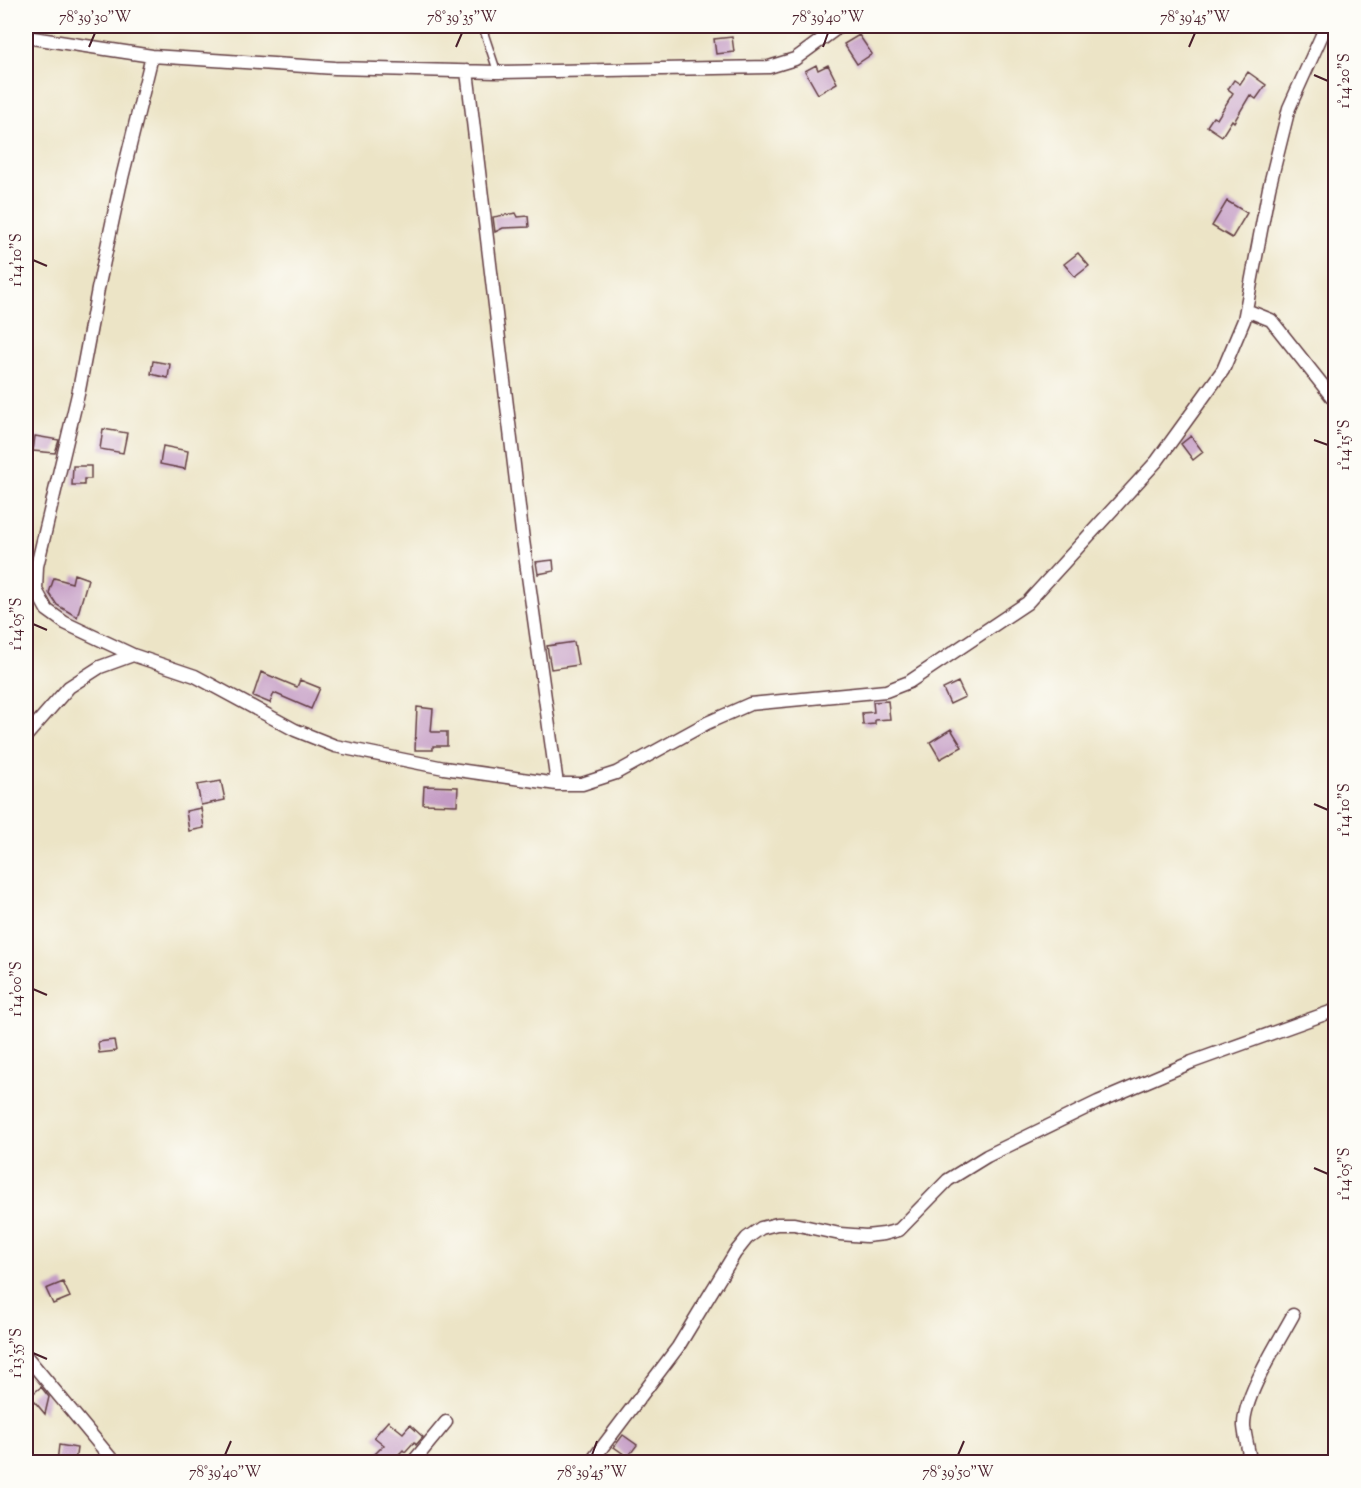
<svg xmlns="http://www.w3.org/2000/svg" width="1361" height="1488" viewBox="0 0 1361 1488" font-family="'Sorts Mill Goudy',serif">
	<rect width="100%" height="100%" fill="#fdfcf7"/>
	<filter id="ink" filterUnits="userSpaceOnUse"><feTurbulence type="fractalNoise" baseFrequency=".0167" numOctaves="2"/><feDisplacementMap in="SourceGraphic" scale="12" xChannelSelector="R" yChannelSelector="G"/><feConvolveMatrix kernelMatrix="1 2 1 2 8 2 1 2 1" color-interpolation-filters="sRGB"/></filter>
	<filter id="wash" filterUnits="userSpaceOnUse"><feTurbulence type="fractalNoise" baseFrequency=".008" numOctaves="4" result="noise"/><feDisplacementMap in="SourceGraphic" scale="24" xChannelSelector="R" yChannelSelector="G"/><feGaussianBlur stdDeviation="1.35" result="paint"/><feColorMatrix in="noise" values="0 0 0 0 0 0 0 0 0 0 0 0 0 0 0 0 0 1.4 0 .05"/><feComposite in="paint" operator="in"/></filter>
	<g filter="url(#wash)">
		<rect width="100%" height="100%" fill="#ece4c6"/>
		<g id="blocks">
			<!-- building -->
			<path fill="#c49cc5" d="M859,35L872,54L857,64L844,44Z
				M732,37L734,52L716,54L714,39Z
				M816,65L818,70L828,65L837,83L818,94L805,71Z
				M1248,72L1266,85L1256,99L1250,95L1234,122L1232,120L1222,136L1207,126L1213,117L1217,119L1233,93L1228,89L1234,80L1240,84Z
				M1227,201L1247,213L1232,238L1212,226Z
				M516,213L518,217L528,216L529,227L503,228L495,232L493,217Z
				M1078,253L1089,266L1075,277L1064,264Z
				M153,361L170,364L168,378L151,374Z
				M103,429L127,433L123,453L100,449Z
				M35,436L59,440L55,453L33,451Z
				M1191,436L1203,452L1193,460L1181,444Z
				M163,446L188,451L185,469L160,464Z
				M73,466H91V479H84V485H72Z
				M553,560L554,571L538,574L536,562Z
				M74,574L88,579L77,617L57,605L49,593L54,578L72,583Z
				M574,642L578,665L551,669L547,646Z
				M261,672L297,687L300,680L320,688L311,709L274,693L270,703L253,696Z
				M958,682L965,697L950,704L943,689Z
				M888,701L890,719L875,720V724L863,725L862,713L874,712L873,702Z
				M417,707L433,709L431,732H447V746H433V750H415Z
				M951,729L962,747L940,759L930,742Z
				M221,781L225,800L201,805L197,785Z
				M424,786L458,787L457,805L423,804Z
				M201,808L204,828L189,831L186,811Z
				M114,1040L116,1051L99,1053L98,1042Z
				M63,1282L70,1297L53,1304L46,1289Z
				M41,1387L49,1397L45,1414L30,1396Z
				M388,1421L403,1433L410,1425L423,1437L416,1445L414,1442L405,1452L403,1450L391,1462H380L373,1456L384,1445L374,1437Z
				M623,1435L637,1445L628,1457L614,1447Z
				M59,1445L77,1448L75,1462H57Z"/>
		</g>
	</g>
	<g filter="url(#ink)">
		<use href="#blocks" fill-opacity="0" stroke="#623d42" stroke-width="1.5"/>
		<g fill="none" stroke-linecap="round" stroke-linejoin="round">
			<defs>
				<path id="lane" d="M482,26L497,71"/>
				<path id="street" d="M26,37L152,56L335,68L497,72L769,67L795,59L840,26
					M152,56L120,186L98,289L79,390L37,566L36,590L47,610L65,623L133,655L195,676L295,730L335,746L444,768L557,784H582L616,773L707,723L750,704L886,691L909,682L1027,603L1157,461L1223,370L1244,320L1269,188L1289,108L1326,26
					M467,71L523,540L557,784
					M1246,310L1271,320L1336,402
					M26,736L69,687L100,667L133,655
					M26,1356L114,1462
					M413,1462L446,1422
					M591,1462L678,1347L735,1253L747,1238L761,1228L777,1224H794L840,1234L866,1236L884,1234L899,1230L948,1180L987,1156L1098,1102L1192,1062L1336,1010
					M1250,1462C1249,1450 1245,1438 1244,1426C1243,1397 1279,1341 1293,1315"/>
			</defs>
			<!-- lane casing -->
			<use href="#lane" stroke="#623d42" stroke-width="9"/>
			<!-- street casing -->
			<use href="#street" stroke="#623d42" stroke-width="15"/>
			<!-- path -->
			<path stroke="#623d42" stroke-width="2" stroke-dasharray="4.5 4.5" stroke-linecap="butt" d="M1330,371L1336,366"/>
			<!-- lane -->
			<use href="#lane" stroke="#fff" stroke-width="6"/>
			<!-- street -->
			<use href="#street" stroke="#fff" stroke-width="12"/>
		</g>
	</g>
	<!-- ticks -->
	<path fill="none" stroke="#4a1f2b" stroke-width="2" d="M89,47L95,33M456,47L462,33M823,47L828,33M1189,47L1195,33M1314,75L1328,81M33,260L47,266M1314,440L1328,445M33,624L47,630M1314,804L1328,810M33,989L47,995M1314,1168L1328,1174M33,1353L47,1359M225,1455L231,1441M592,1455L597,1441M958,1455L964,1441"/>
	<!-- margin -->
	<rect width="1361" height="1488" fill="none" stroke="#fdfcf7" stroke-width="66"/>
	<rect x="33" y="33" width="1295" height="1422" fill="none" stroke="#4a1f2b" stroke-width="2"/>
	<g font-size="15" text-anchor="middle" fill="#4a1f2b">
		<text x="95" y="22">78°39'30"W</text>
		<text x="462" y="22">78°39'35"W</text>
		<text x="828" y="22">78°39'40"W</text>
		<text x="1195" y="22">78°39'45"W</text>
		<text transform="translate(1344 81) rotate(-90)" y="5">1°14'20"S</text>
		<text transform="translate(16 260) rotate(-90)" y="5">1°14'10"S</text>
		<text transform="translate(1344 445) rotate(-90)" y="5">1°14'15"S</text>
		<text transform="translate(16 624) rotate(-90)" y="5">1°14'05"S</text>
		<text transform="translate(1344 810) rotate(-90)" y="5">1°14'10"S</text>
		<text transform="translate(16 989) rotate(-90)" y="5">1°14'00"S</text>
		<text transform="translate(1344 1174) rotate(-90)" y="5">1°14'05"S</text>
		<text transform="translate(16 1353) rotate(-90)" y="5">1°13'55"S</text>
		<text x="225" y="1477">78°39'40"W</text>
		<text x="592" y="1477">78°39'45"W</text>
		<text x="958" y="1477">78°39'50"W</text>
	</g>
</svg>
